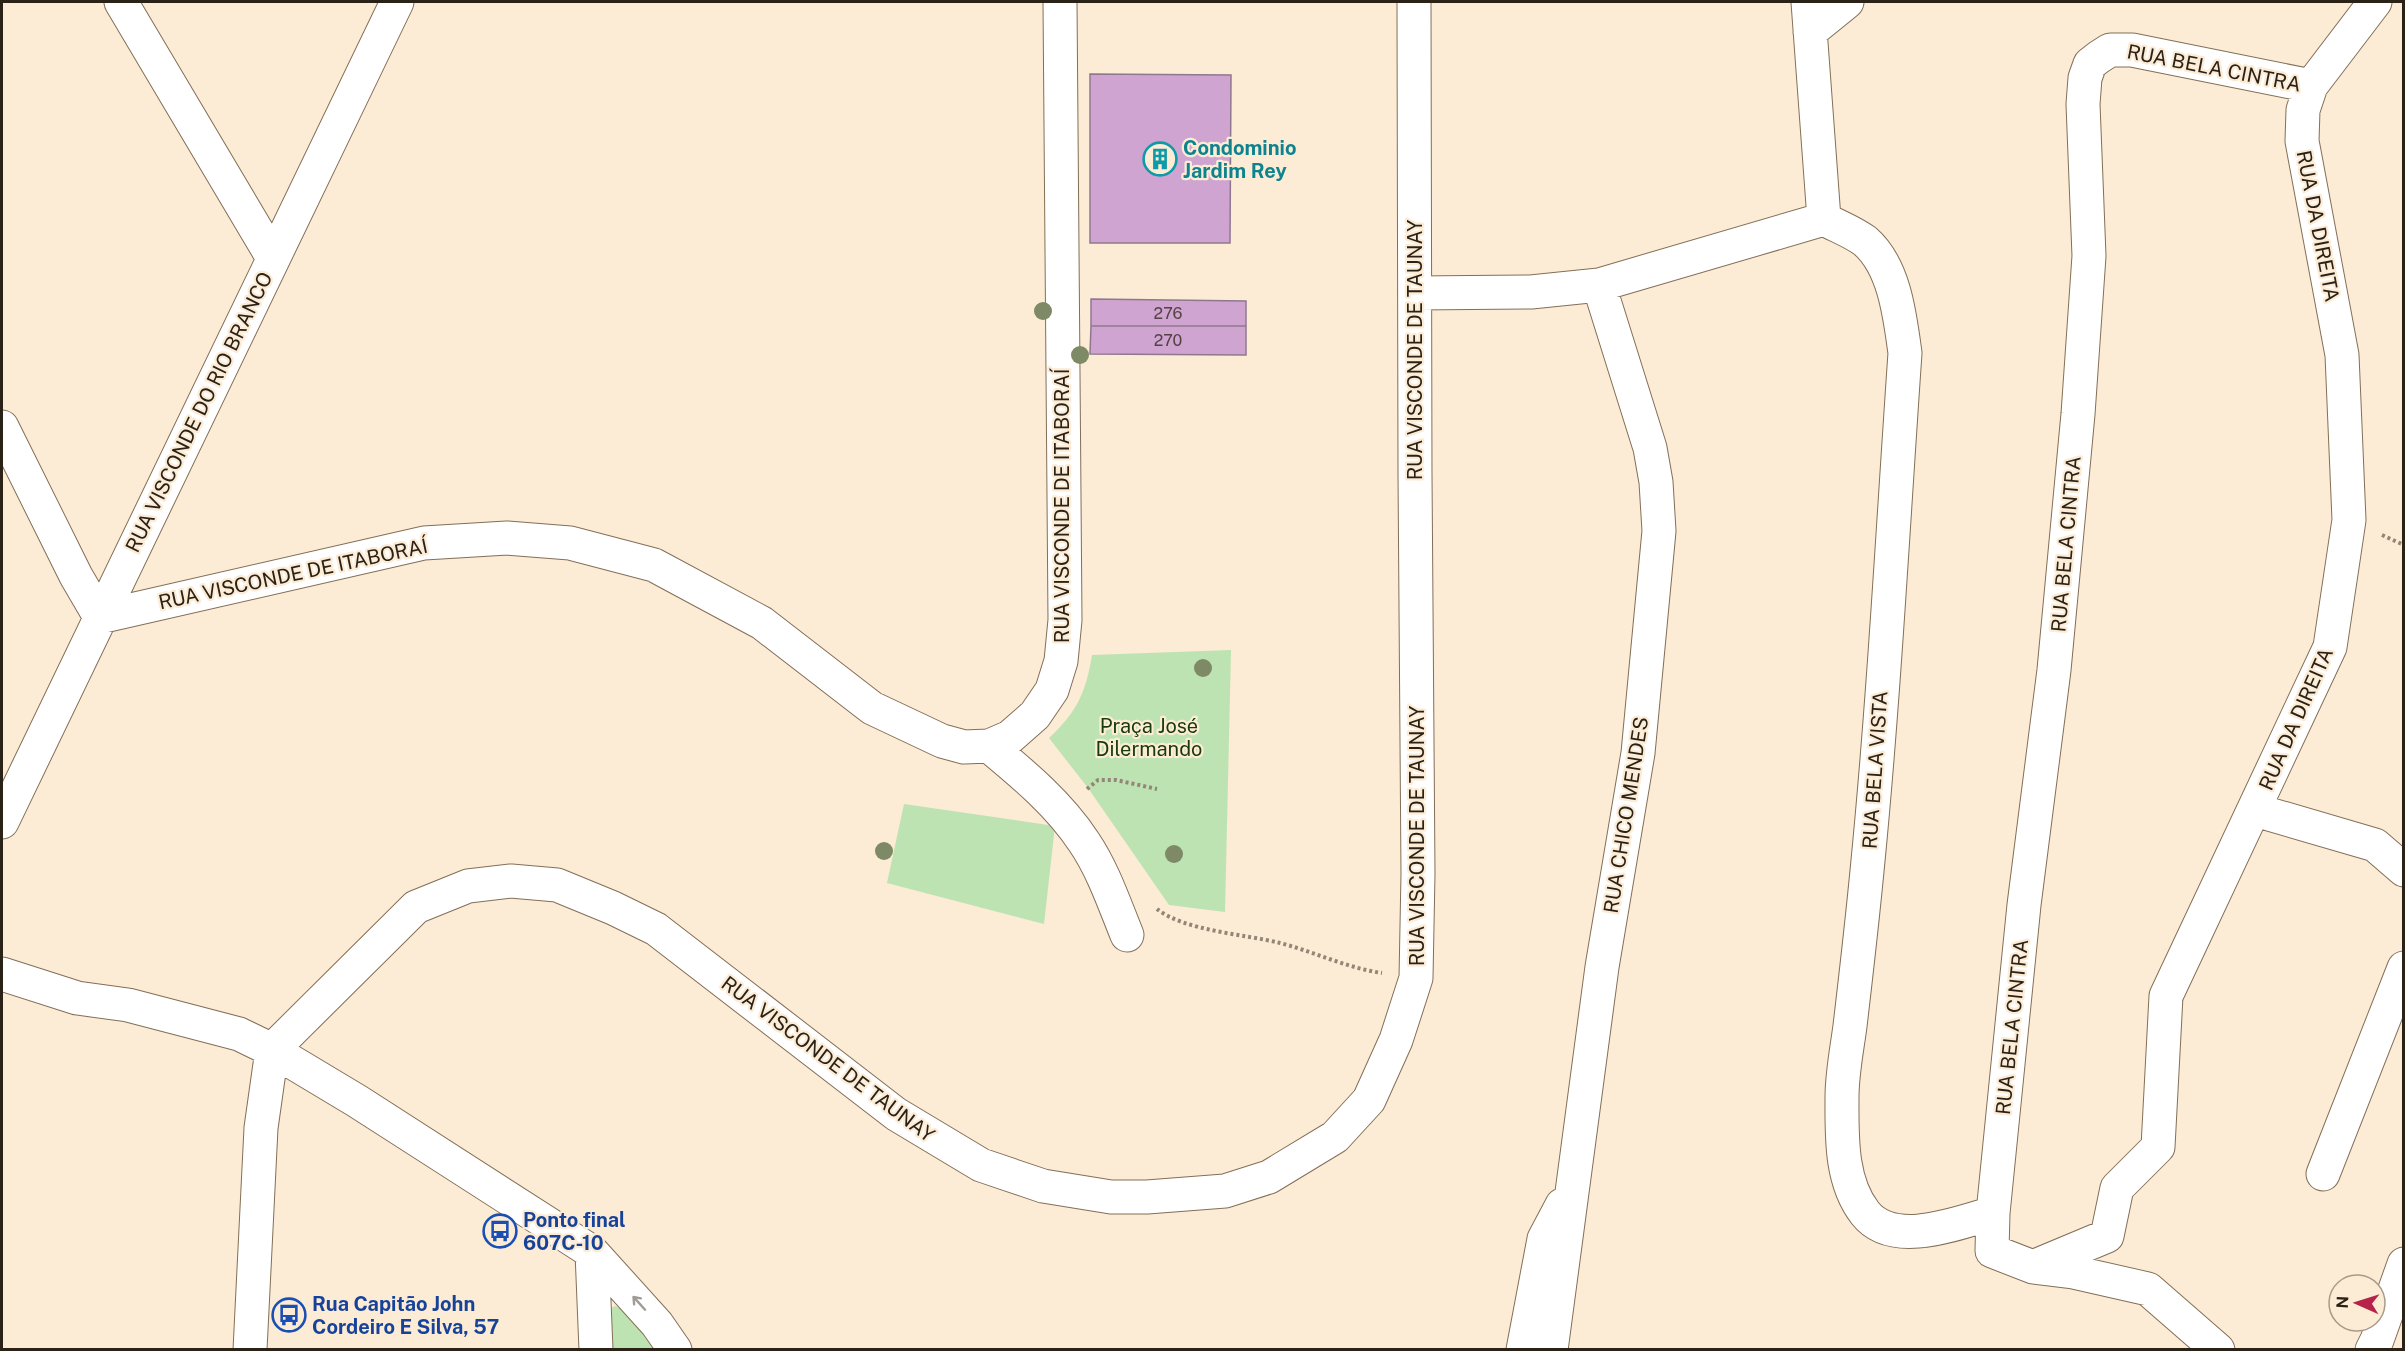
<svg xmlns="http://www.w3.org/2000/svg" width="2405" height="1351" viewBox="0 0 2405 1351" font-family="'Public Sans',sans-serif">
	<rect width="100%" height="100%" fill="#fcebd5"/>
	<!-- green -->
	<path fill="#bde3b2" d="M1231,650L1225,912L1169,905L1088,788L1049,738C1077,712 1086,692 1092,655Z
		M904,804L1055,826L1044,924L887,883Z
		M615,1306L627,1311L653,1349L599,1350L603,1312Z"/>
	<!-- building -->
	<path fill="#d0a4d0" stroke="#8f788f" stroke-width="1.5" d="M1090,74L1231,75L1230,243H1090Z
		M1091,299L1246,301V326H1091Z
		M1091,326H1246V355L1090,354Z"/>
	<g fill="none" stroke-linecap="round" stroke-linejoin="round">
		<defs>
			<path id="minor" d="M121,2L273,258
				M1808,2L1824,219
				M1810,32L1847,2
				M1824,219C1837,226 1853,232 1865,241C1895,267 1900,317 1905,353C1893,525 1884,699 1867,871C1862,923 1856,975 1850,1026C1847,1049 1842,1073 1842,1097C1842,1135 1840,1181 1865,1213C1893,1249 1958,1223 1993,1213
				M1415,293L1531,292L1599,285L1824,219
				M2,427L76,576L100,617L424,543L507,538L570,543L654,565L762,623L872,708L942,741L964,747L989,746L1010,737L1035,715L1052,690L1061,661L1065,620L1060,2
				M989,746C1024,775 1059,804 1084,842C1103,870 1114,903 1127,935
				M2255,810L2375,845L2404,870
				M2,822L397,2
				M2,974L77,998L128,1005L239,1034L272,1050L357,1101L592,1252L657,1324L675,1350
				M272,1050L416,907L468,886L511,881L557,885L613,908L656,929L896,1114L981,1165L1043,1186L1111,1197H1147L1225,1191L1269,1177L1335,1137L1369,1100L1396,1040L1416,978L1418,874L1415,473L1414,2
				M2323,1174L2404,968
				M592,1252L596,1350
				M2035,1266L2107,1236L2117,1188L2158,1147L2166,996L2330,647L2349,520L2342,355L2302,141L2303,110L2311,86L2375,2
				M250,1350L261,1128L272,1050
				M1523,1350L1544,1239L1562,1205
				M1551,1350L1602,967L1638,753L1659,531L1656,482L1650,448L1599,285
				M2218,1350L2148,1289L2073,1272L2033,1267L1992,1251L1993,1213L2024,905L2054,670L2078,414L2089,256L2083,104L2085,78L2090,64L2099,57L2110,50H2132L2311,86
				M2372,1350L2377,1340L2404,1264"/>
		</defs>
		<!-- minor casing -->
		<use href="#minor" stroke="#836f57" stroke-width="35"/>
		<!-- path -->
		<path stroke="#938676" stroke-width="4" stroke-dasharray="3 3" stroke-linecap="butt" d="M2382,535L2404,545
			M1087,789L1098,780H1116L1157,789
			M1157,909C1185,931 1244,934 1280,943C1315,952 1347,968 1382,973"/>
		<!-- minor -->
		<use href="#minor" stroke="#fff" stroke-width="33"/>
	</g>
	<!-- trees -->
	<g fill="#7e8a65">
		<circle cx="1043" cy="311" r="9"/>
		<circle cx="1080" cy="355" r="9"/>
		<circle cx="1203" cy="668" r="9"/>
		<circle cx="884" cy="851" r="9"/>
		<circle cx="1174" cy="854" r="9"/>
	</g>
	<!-- one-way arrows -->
	<defs><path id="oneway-shaft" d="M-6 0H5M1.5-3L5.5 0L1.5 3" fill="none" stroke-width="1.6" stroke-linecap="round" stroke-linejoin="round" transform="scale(1.5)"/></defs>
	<use stroke="#9f9c97" href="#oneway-shaft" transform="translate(639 1303) rotate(-132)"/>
	<!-- icons -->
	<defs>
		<symbol id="building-ring" viewBox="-11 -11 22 22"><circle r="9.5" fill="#fcebd5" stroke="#0f9aa8" stroke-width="1.5"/><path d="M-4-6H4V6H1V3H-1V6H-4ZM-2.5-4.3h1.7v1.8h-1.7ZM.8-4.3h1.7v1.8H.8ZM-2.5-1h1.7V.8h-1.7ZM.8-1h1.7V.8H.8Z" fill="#0f9aa8"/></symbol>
		<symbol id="bus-ring" viewBox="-11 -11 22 22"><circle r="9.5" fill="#fcebd5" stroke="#1a4fb4" stroke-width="1.5"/><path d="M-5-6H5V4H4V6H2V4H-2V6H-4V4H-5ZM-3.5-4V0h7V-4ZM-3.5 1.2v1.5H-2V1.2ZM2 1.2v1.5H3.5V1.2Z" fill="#1a4fb4"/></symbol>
	</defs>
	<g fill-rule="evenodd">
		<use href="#building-ring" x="1141" y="140" width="38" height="38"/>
		<use href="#bus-ring" x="481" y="1212" width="38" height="38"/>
		<use href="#bus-ring" x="270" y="1296" width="38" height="38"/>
	</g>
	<g text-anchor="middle" stroke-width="4.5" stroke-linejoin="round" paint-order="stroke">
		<!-- number labels -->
		<g font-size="16" fill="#544245">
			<text x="1168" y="319">276</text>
			<text x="1168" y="346">270</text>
		</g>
		<!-- street labels -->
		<g font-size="20" fill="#2a2217" stroke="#fcebd5">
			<text transform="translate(2214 68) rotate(11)" y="7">RUA BELA CINTRA</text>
			<text transform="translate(2318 226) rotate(79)" y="7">RUA DA DIREITA</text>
			<text transform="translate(1415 350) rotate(-90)" y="7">RUA VISCONDE DE TAUNAY</text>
			<text transform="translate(199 412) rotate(-64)" y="7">RUA VISCONDE DO RIO BRANCO</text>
			<text transform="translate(1062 506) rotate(-90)" y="7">RUA VISCONDE DE ITABORAÍ</text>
			<text transform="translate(2066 544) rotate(-85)" y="7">RUA BELA CINTRA</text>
			<text transform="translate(293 574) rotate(-12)" y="7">RUA VISCONDE DE ITABORAÍ</text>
			<text transform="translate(2296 719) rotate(-66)" y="7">RUA DA DIREITA</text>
			<text transform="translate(1875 770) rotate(-86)" y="7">RUA BELA VISTA</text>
			<text transform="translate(1626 815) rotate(-81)" y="7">RUA CHICO MENDES</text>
			<text transform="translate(1417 836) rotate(-90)" y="7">RUA VISCONDE DE TAUNAY</text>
			<text transform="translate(2012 1027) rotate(-84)" y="7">RUA BELA CINTRA</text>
			<text transform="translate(828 1059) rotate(37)" y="7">RUA VISCONDE DE TAUNAY</text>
		</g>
		<!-- culture labels -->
		<g font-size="20" font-weight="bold" fill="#0d838f" stroke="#fcebd5" text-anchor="start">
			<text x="1183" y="155">Condominio<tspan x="1183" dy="23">Jardim Rey</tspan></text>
		</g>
		<!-- park labels -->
		<g font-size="20" fill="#163b09" stroke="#fcebd5">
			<text x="1149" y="733">Praça José<tspan x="1149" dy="23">Dilermando</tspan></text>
		</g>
		<!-- transit labels -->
		<g font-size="20" font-weight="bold" fill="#164399" stroke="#fcebd5" text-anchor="start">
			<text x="523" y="1227">Ponto final<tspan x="523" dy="23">607C-10</tspan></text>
			<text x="312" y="1311">Rua Capitão John<tspan x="312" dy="23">Cordeiro E Silva, 57</tspan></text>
		</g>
	</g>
	<!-- border -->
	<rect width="2405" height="1351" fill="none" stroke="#2a2217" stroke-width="6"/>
	<!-- north arrow -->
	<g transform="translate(2357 1303) rotate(273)"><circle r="28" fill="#fcebd5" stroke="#a89b89" stroke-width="1.5"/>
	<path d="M0-4.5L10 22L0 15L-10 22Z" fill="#b52349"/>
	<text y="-9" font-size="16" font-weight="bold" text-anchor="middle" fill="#2a2217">N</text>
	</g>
</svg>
